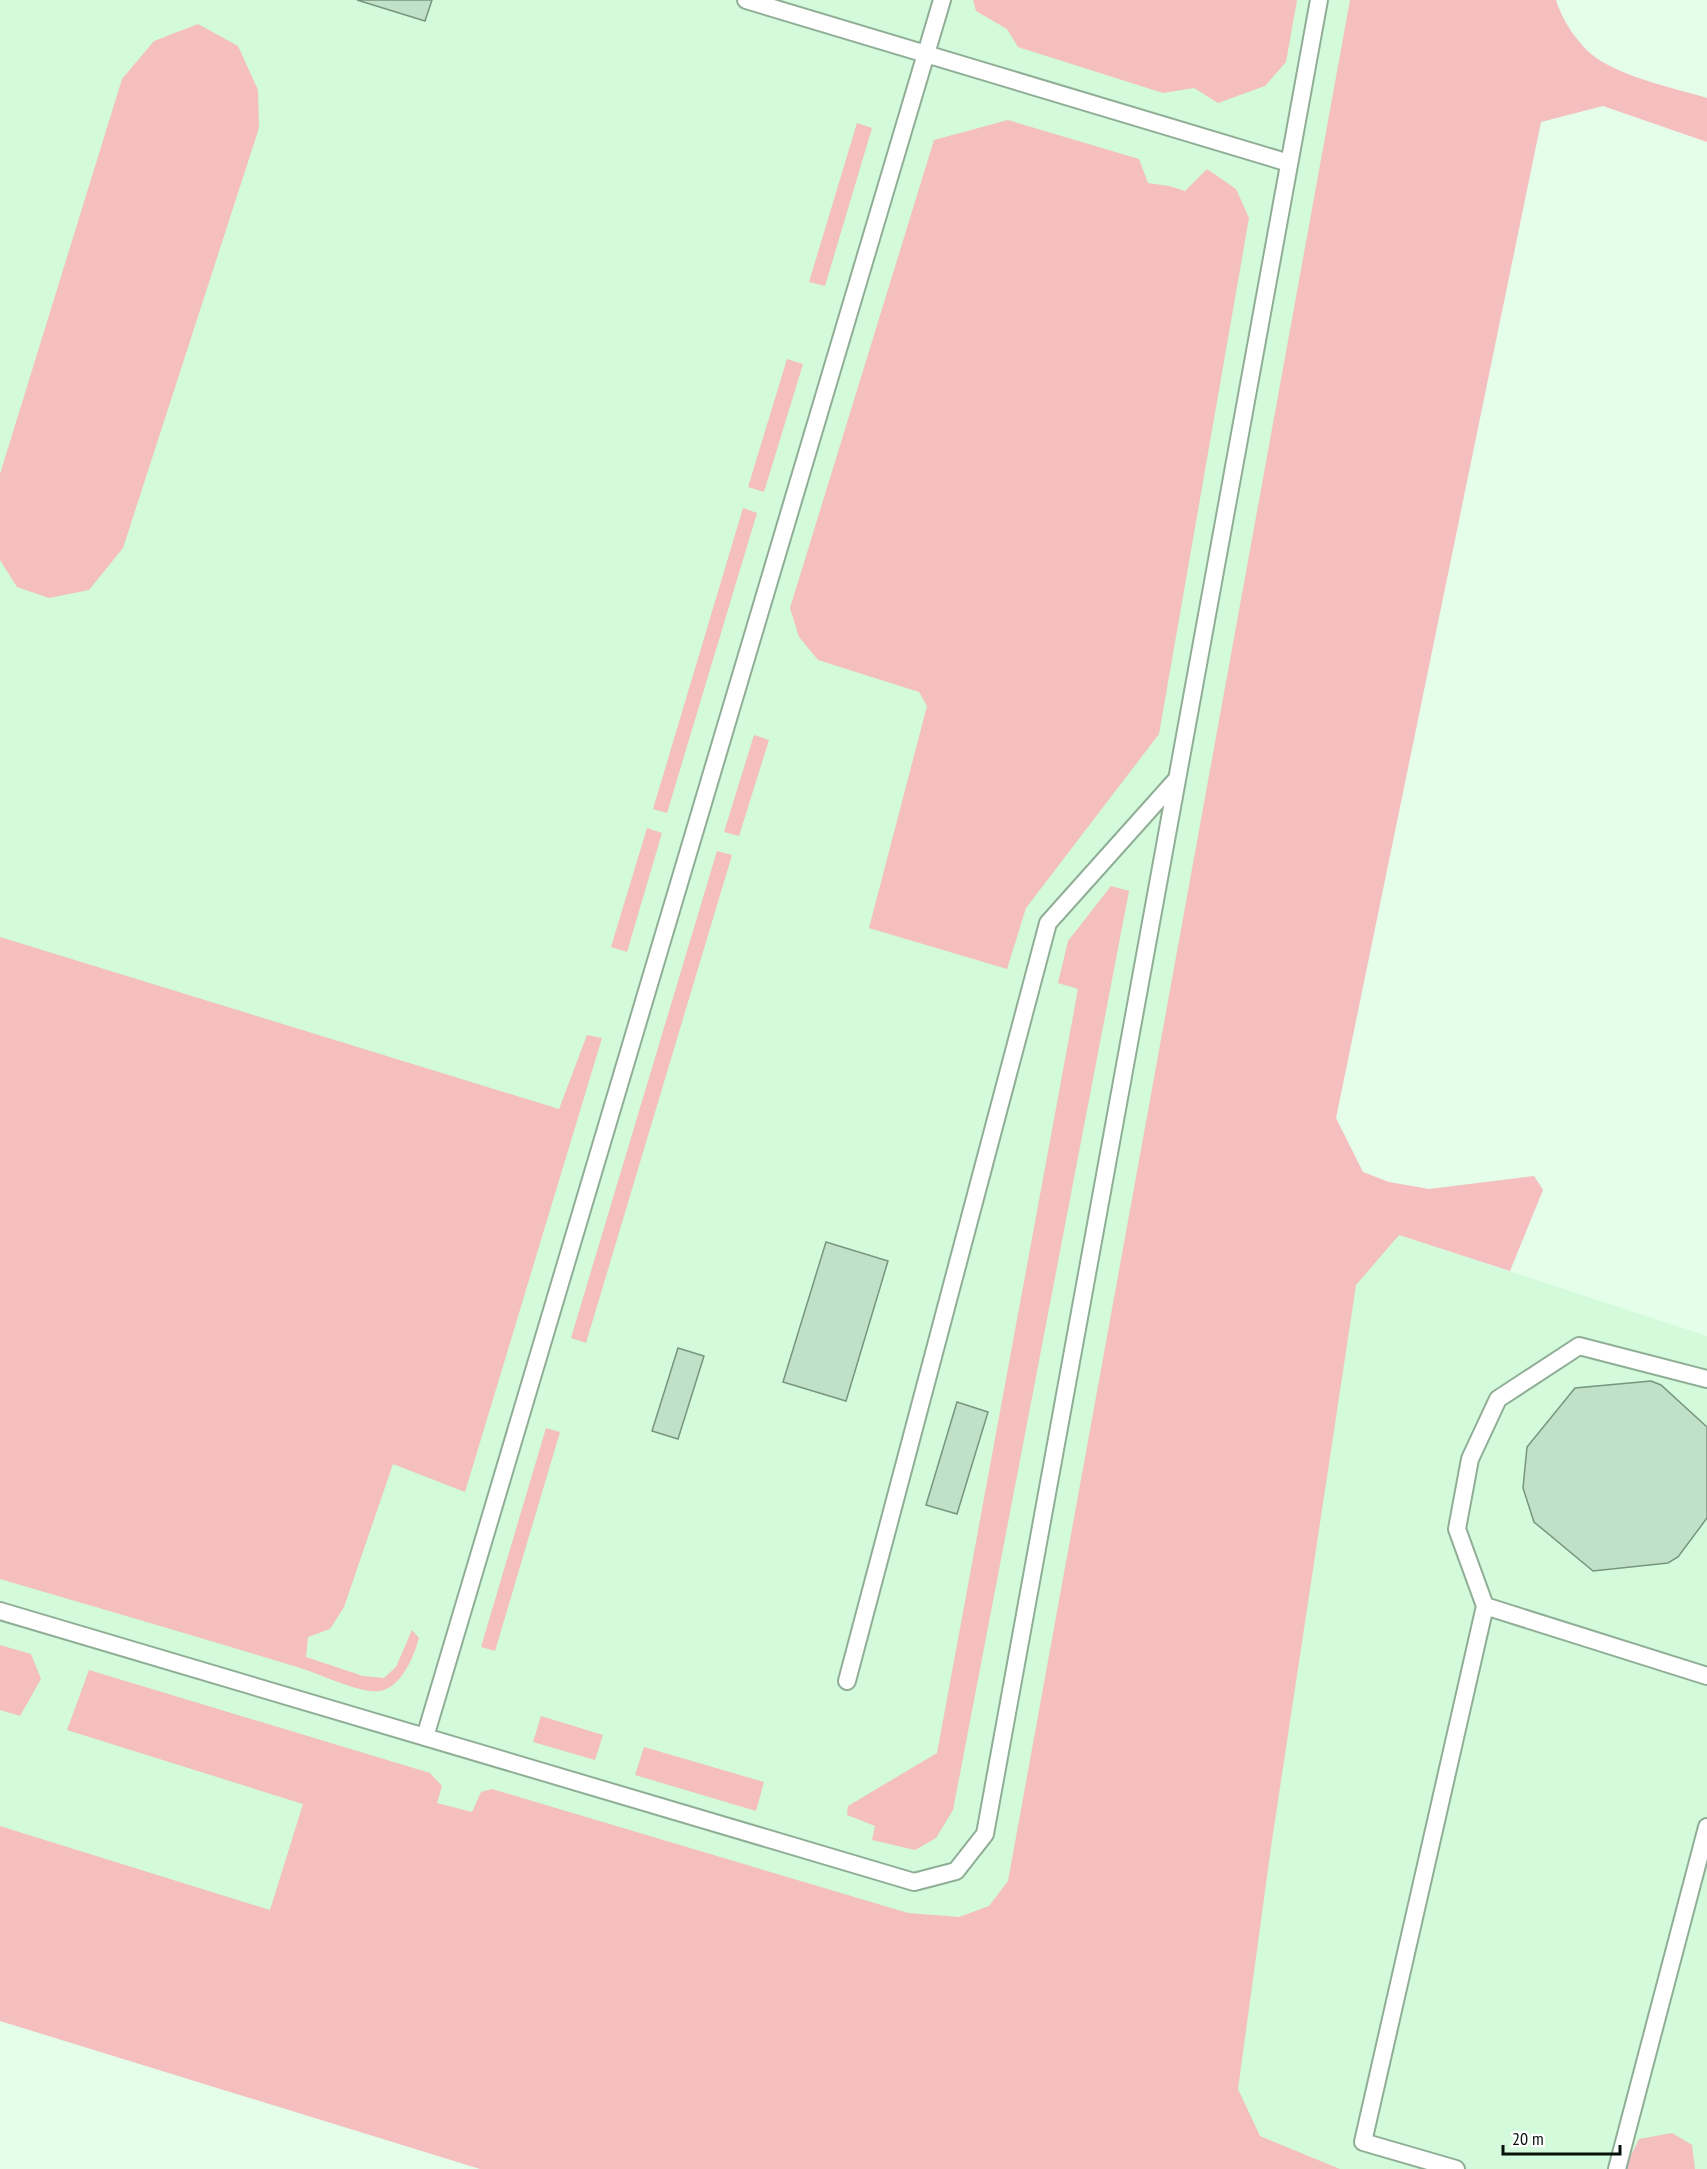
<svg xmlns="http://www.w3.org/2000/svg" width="1707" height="2169" viewBox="0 0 1707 2169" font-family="'PT Sans Narrow',sans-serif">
	<rect width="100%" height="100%" fill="#e4fee9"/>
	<!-- built -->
	<path fill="#d2fadb" d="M0,0H1518L1314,1196L1399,1235L1707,1336V2169H1076L0,1826Z"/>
	<!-- green -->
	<path fill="#f4bfbe" d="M973,0H1297L1286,62L1265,86L1218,103L1194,88L1163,93L1018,47L1007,29L976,11Z
		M1350,0H1556C1562,20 1578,44 1595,57C1622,77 1674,88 1707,98V142L1603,106L1541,122L1336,1118L1363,1172L1389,1182L1429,1189L1534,1176L1543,1190L1510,1271L1399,1235L1356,1285L1271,1847L1238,2089L1260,2136L1340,2169H480L0,2021V1826L270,1910L303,1804L67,1730L89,1670L430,1773L442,1786L437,1803L472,1812L481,1792L492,1789L908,1913L959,1917L989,1906L1008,1881Z
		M198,24L238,46L258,90L259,128L123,548L89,590L49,598L17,587L0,560V474L122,79L154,41Z
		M1008,120L1139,159L1148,183L1169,186L1185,191L1207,169L1236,189L1249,218L1159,734L1026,908L1007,969L869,928L927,706L919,692L818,660L799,637L790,608L934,140Z
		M857,123L872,128L825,286L809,282Z
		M787,359L803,364L764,492L748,487Z
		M743,508L757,513L667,813L653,809Z
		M754,735L769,740L739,836L724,832Z
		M647,828L662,833L627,952L611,947Z
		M717,851L732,855L586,1343L571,1338Z
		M1111,886L1129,891L953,1810L936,1838L915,1850L872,1840L875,1826L847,1815L848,1806L937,1753L1078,989L1058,983L1068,941Z
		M0,937L559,1109L587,1035L602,1038L465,1492L393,1464L344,1607L330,1629L308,1637L306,1657L363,1676L384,1678L396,1667L412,1630L419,1638C414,1656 402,1687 380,1691C359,1694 319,1673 297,1667C199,1637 99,1608 0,1579Z
		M546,1428L560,1432L495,1651L481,1647Z
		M0,1645L31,1654L41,1679L20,1716L0,1710Z
		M541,1716L603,1735L595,1760L533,1742Z
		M644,1747L764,1782L756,1811L635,1775Z
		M1672,2133L1692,2145L1695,2169H1624L1639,2139Z"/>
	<!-- building -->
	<path fill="#c0e0c7" stroke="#78957e" stroke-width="1.5" d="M357,0H432L425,21Z
		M826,1242L888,1261L846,1401L783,1382Z
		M678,1348L704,1356L678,1439L652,1431Z
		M1651,1381L1661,1385L1707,1427V1518L1678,1557L1668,1563L1593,1571L1534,1522L1523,1488L1527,1447L1575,1388Z
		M957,1402L988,1412L957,1514L926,1505Z"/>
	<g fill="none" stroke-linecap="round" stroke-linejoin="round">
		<defs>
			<path id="service" d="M746,0L1289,163
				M1707,1379L1579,1346L1498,1399L1470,1459L1457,1529L1485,1606L1707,1676
				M0,1611L914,1882L956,1871L985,1834L1319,0
				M847,1681L1048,923L1176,780
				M425,1737L942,0
				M1456,2169L1363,2142L1485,1606
				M1617,2169L1707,1827"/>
		</defs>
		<!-- service casing -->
		<use href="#service" stroke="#90ae96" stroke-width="20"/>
		<!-- service -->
		<use href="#service" stroke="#fff" stroke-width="16"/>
	</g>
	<!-- scale -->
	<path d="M1503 2145v9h117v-9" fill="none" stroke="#061109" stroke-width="3"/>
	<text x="1512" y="2145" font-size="18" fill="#061109" stroke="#ffffff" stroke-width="4.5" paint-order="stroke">20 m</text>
</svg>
